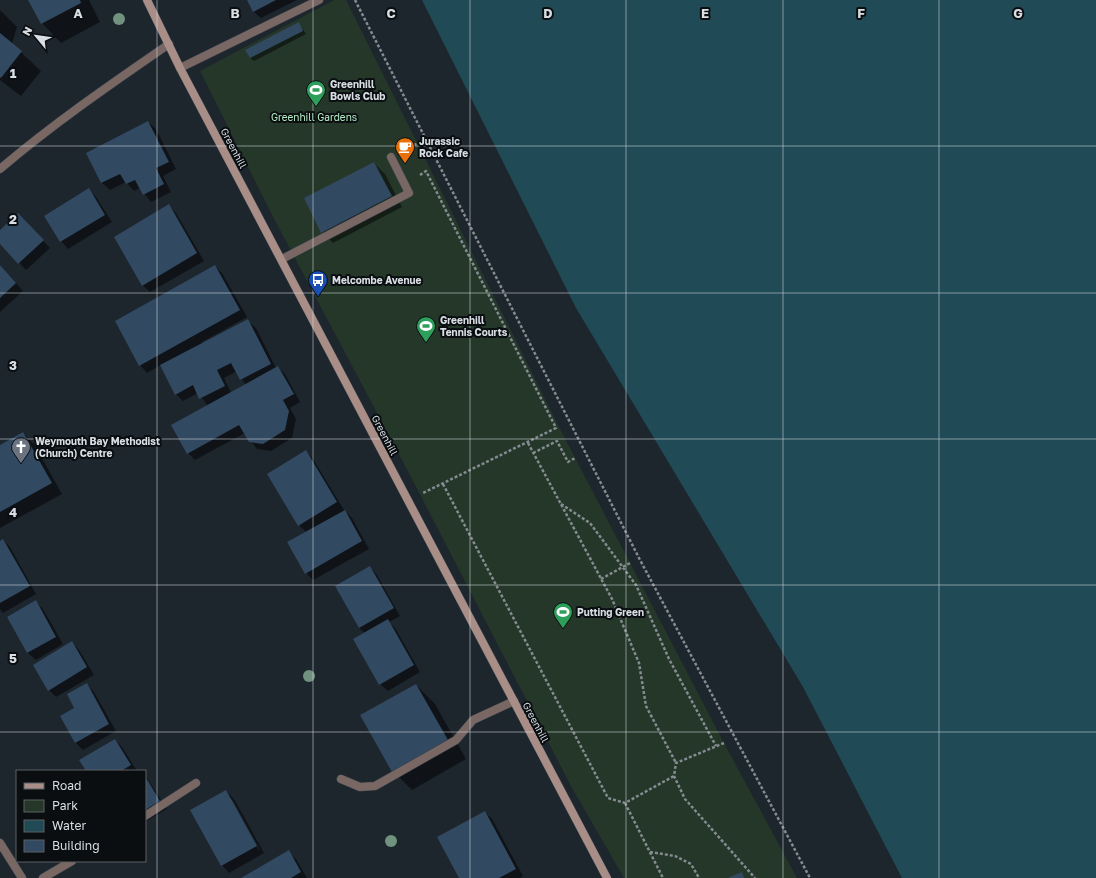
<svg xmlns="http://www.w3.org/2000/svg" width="1096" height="878" viewBox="0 0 1096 878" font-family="'Golos Text',sans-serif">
	<rect width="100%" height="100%" fill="#1d252d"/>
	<!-- green -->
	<path fill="#253729" d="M334,0H346L558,425L724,743L797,878H624L572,788L412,479L270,211L200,71Z"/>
	<!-- water -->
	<path fill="#204a55" d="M422,0H1096V878H902L803,687L576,308Z"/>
	<!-- shadow -->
	<path fill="#0007" fill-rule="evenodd" d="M29,0H89L100,22L61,43L42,23Z
		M248,0H297L261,18L253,11Z
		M0,10L17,27L12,44L41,71L21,96L0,80Z
		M299,24L306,34L254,61L250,58Z
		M148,122L156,129L176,169L163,176L171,192L151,202L140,188L134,191L126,182L110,190L102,183L88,153Z
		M374,163L385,174L402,207L333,243L322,232Z
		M89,190L96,197L112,222L68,249L61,241Z
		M169,206L176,213L204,261L150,292L142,285Z
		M25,222L50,248L26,270L0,242V231Z
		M0,265L23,291L0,312Z
		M215,266L222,273L247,317L202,342L203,344L248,321L256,328L276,368L278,367L285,374L300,402L290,408L296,419L292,438L271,451L257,449L245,433L195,460L188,453L208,406L198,393L183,401L176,394L161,365L147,373L140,365L116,322ZM237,371L246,385L231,393L224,378Z
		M23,433L34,444L62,494L0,528V446Z
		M306,451L313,459L344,510L352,518L369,549L313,580L306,573V532L299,525L268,474Z
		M3,540L10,547L36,594L3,613L0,609V542Z
		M370,567L377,575L400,616L389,622L395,628L420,672L388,691L380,684L365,633L359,628Z
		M36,602L43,609L63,644L36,660L28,653L8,617Z
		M72,642L79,650L94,675L56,697L49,690Z
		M87,684L94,692L116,731L83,750L75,742V708Z
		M416,685L435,704L466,759L412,790L393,771Z
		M115,740L122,747L137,771H87Z
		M145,775L167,809L145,822Z
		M226,791L234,799L264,853L229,873L222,865ZM230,799H232L260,850H259Z
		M485,812L492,819L523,876L520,878H461Z
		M288,852L296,859L307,878H243Z"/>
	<!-- building -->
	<path fill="#314961" d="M28,0H80L81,3L41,24Z
		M247,0H276L253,12Z
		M299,22L303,31L250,58L245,50Z
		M0,33L22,51L1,78L0,77Z
		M148,121L169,162L156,168L164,184L143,195L135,180L126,184L120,174L101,183L86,153Z
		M374,162L392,196L321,233L304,198Z
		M89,188L105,215L60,242L44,216Z
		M169,204L197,253L142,286L114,237Z
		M18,213L44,240L18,264L0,244V230Z
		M0,265L16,283L0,298Z
		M215,265L240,310L139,366L115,321Z
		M248,319L271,364L240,380L231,363L217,370L225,386L199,399L193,385L175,395L160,365Z
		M278,366L294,394L283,400L289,411L285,430L263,444L249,442L239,425L187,454L171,425Z
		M23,432L52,483L0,512V445Z
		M306,450L337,502L298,526L267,474Z
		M345,510L362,541L305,574L287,542Z
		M3,539L30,586L0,603V541Z
		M370,566L394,608L359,628L335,586Z
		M36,600L56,637L27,653L7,617Z
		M388,619L414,665L379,685L353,639Z
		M72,641L87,667L48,691L33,665Z
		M87,683L109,724L75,743L60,716L74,708L67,694Z
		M416,684L448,740L392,772L360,715Z
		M115,739L131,765L121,771H86L79,760Z
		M145,776L160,801L145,810Z
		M226,790L257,846L221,866L190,810Z
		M485,811L516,869L499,878H459L437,837Z
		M289,850L301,872L291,878H241Z
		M742,872L744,878H728Z"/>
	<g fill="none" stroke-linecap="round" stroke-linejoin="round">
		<defs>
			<path id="lane" d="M341,779L360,787L375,786L456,740L473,720L514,701
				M145,816L196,783
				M43,878L72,861"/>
			<path id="street" d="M180,68L319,0
				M0,169C54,123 111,84 169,44
				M282,259L409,193L391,157
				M0,843L22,878"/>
			<path id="secondary" d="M147,0L180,68L607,878"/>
		</defs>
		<!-- lane casing -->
		<use href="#lane" stroke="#3b434a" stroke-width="9"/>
		<!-- street casing -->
		<use href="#street" stroke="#3b434a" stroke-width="9"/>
		<!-- secondary casing -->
		<use href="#secondary" stroke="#3b434a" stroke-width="9"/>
		<!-- path -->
		<path stroke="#848b91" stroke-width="2.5" stroke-dasharray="3 2" stroke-linecap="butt" d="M355,0L639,558L810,878
			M405,150L418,143
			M420,175L426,171L556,428L423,493
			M528,443L612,599L639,663L646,706L676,763
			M533,453L557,441L568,462L575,458
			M443,484L608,798L625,803L674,776
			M561,504L590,523L636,585L669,659L716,746
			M601,579L630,563
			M724,743L676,763L674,776L685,799L755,878
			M625,803L663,878
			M650,852L675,856L691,864L699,878"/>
		<!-- lane -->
		<use href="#lane" stroke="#796764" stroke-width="8"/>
		<!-- street -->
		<use href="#street" stroke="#796764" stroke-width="8"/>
		<!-- secondary -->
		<use href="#secondary" stroke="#a98e88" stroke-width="8"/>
	</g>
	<!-- trees -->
	<g fill="#70927f">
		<circle cx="119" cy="19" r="6"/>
		<circle cx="309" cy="676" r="6"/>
		<circle cx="391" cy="841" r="6"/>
	</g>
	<!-- grid -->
	<path fill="none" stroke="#d8dee3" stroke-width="1" stroke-opacity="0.55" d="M157,0V878M313,0V878M470,0V878M626,0V878M783,0V878M939,0V878M0,146H1096M0,293H1096M0,439H1096M0,585H1096M0,732H1096"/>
	<!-- icons -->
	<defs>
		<symbol id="stadium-pin" viewBox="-11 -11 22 30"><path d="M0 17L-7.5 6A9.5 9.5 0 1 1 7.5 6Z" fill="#2e9e5b" stroke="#0a0e11"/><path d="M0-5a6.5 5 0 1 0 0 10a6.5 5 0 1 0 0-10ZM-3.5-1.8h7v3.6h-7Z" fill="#fff"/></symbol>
		<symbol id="cafe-pin" viewBox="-11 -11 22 30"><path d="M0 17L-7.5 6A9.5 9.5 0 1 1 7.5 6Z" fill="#e8710a" stroke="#0a0e11"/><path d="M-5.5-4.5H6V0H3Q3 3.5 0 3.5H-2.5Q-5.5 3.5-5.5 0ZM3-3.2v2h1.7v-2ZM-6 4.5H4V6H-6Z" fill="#fff"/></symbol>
		<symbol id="bus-pin" viewBox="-11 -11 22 30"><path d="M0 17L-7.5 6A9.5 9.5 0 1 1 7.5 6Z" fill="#1a4fb4" stroke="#0a0e11"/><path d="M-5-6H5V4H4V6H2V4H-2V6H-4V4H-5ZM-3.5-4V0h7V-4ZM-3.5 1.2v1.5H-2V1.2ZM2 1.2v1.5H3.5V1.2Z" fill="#fff"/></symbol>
		<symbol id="church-pin" viewBox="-11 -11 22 30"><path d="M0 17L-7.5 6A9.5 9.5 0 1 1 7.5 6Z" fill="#6b7280" stroke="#0a0e11"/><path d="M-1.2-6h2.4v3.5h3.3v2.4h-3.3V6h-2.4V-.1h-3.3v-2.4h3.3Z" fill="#fff"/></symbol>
	</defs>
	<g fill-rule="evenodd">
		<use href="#stadium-pin" x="305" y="79" width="22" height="30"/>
		<use href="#cafe-pin" x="394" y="136" width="22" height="30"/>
		<use href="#bus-pin" x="307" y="269" width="22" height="30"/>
		<use href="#stadium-pin" x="415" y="315" width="22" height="30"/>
		<use href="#church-pin" x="10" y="436" width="22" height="30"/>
		<use href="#stadium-pin" x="552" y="601" width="22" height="30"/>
	</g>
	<g text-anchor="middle" stroke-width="4" stroke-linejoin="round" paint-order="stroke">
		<!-- poi labels -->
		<g font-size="10" font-weight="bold" fill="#d8dee3" stroke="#0a0e11" text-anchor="start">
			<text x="330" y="88">Greenhill<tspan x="330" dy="12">Bowls Club</tspan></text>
			<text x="419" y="145">Jurassic<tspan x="419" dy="12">Rock Cafe</tspan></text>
			<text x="332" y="284">Melcombe Avenue</text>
			<text x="440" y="324">Greenhill<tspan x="440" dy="12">Tennis Courts</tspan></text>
			<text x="35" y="445">Weymouth Bay Methodist<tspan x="35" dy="12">(Church) Centre</tspan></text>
			<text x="577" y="616">Putting Green</text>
		</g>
		<!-- park labels -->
		<g font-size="10" fill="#b4ebc2" stroke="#0a0e11">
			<text x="314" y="121">Greenhill Gardens</text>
		</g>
		<!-- street labels -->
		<g font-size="10" fill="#d8dee3" stroke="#0a0e11">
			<text transform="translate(234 148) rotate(62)" y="4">Greenhill</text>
			<text transform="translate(385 435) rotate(62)" y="4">Greenhill</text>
			<text transform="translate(536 722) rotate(62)" y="4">Greenhill</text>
		</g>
	</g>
	<g font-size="13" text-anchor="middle" font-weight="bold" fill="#d8dee3" stroke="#0a0e11" stroke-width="4" stroke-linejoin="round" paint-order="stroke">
		<text x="78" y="18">A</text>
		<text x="235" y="18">B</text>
		<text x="391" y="18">C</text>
		<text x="548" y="18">D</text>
		<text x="705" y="18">E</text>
		<text x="861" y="18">F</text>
		<text x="1018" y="18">G</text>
		<text x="13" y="78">1</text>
		<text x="13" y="224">2</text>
		<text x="13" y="370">3</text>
		<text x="13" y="517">4</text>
		<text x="13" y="663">5</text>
	</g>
	<!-- legend -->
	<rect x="16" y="770" width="130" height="92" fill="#0a0e11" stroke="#5c6165"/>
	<rect x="24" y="783" width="20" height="6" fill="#a98e88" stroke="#5c6165"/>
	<text x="52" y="790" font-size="12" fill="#d8dee3">Road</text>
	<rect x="24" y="800" width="20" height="12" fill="#253729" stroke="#5c6165"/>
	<text x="52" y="810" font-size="12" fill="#d8dee3">Park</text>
	<rect x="24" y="820" width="20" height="12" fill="#204a55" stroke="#5c6165"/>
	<text x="52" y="830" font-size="12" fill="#d8dee3">Water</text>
	<rect x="24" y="840" width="20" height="12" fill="#314961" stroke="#5c6165"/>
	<text x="52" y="850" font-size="12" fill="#d8dee3">Building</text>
	<!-- north arrow -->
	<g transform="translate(36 36) rotate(299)" stroke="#0a0e11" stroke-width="3" paint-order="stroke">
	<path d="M0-3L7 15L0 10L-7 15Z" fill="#d8dee3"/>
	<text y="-6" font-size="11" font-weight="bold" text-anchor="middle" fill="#d8dee3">N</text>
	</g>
</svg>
